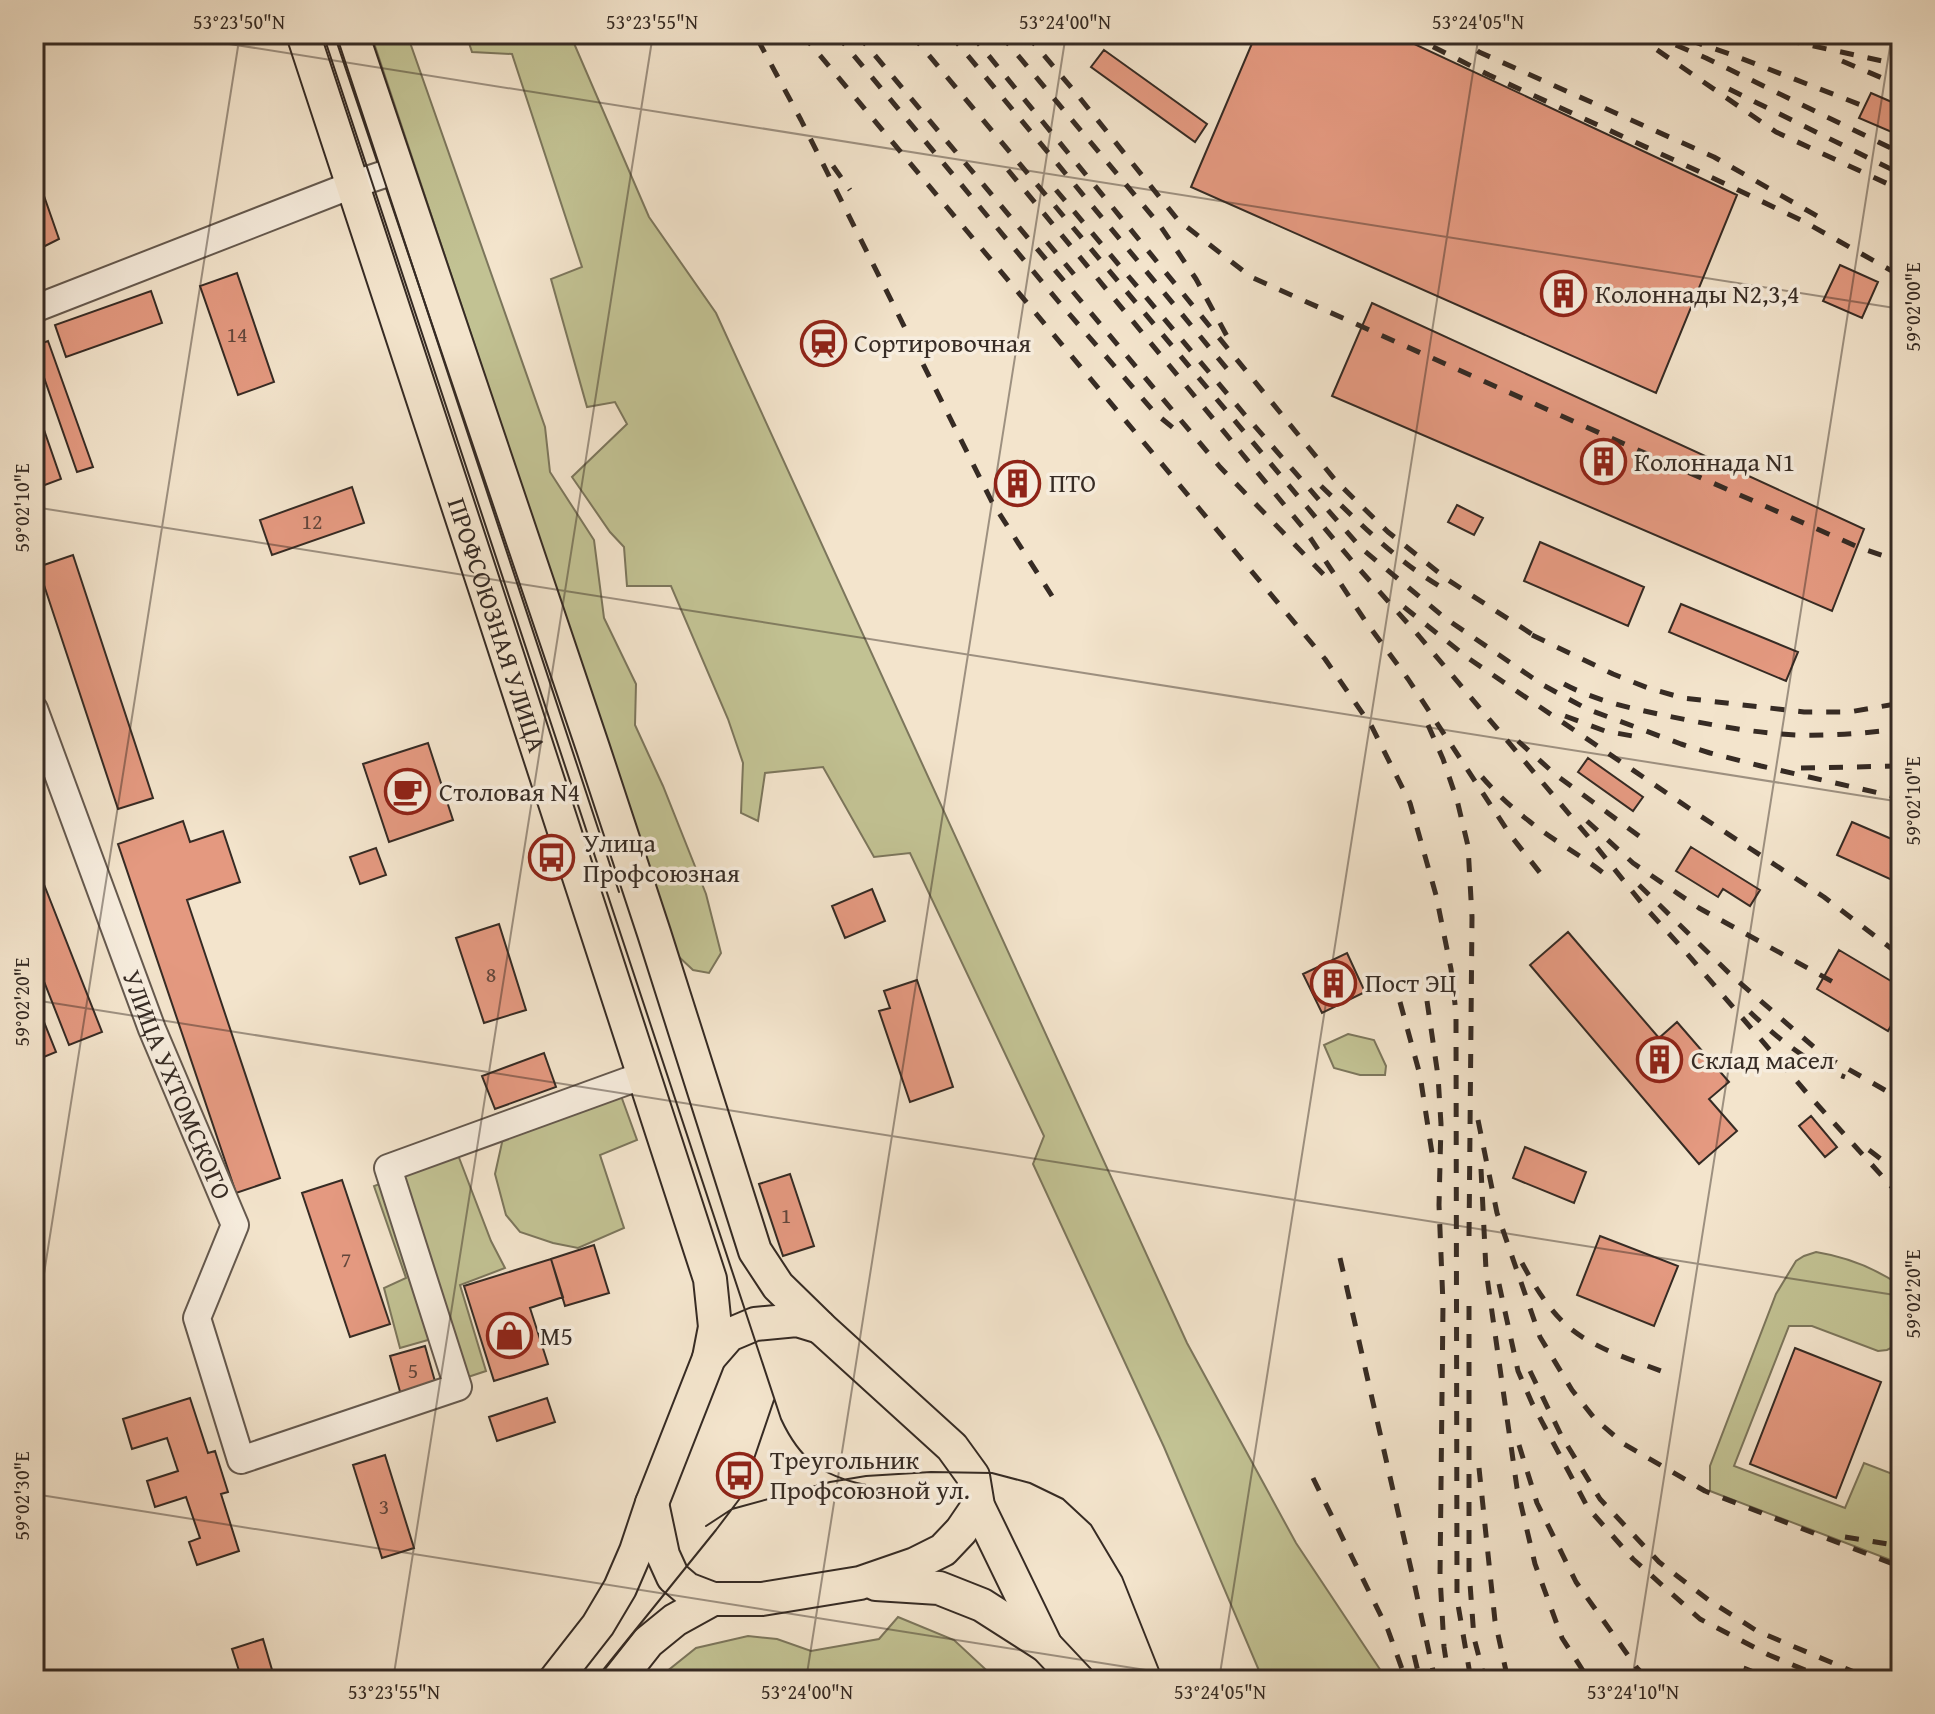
<svg xmlns="http://www.w3.org/2000/svg" width="1935" height="1714" viewBox="0 0 1935 1714" font-family="'Gentium Book Plus',serif">
	<rect width="100%" height="100%" fill="#f3e4cc"/>
	<filter id="stains"><feTurbulence type="fractalNoise" baseFrequency=".0025" numOctaves="4"/><feColorMatrix values="0 0 0 0 .2 0 0 0 0 .09 0 0 0 0 .02 0 0 0 .5 -.17"/></filter>
	<radialGradient id="worn" r=".72"><stop offset=".6" stop-color="#630" stop-opacity="0"/><stop offset="1" stop-color="#630" stop-opacity=".3"/></radialGradient>
	<!-- green -->
	<path fill="#c2c293" stroke="#7c765c" stroke-width="2" d="M371,34H407L545,427L550,472L594,540L604,618L636,684L635,725L663,786L706,894L721,953L709,973L693,970L678,956Z
		M466,34H570L649,217L716,313L1187,1343L1296,1543L1387,1680H1263L1164,1447L1033,1164L1044,1136L910,853L874,857L823,767L765,773L758,821L741,813L743,763L728,719L671,586H627L624,547L610,532L572,477L627,424L615,402L587,407L551,279L582,267L512,54L472,52Z
		M1348,1034L1374,1040L1386,1066L1385,1075H1360L1334,1068L1324,1045Z
		M620,1093L637,1140L600,1155L624,1228L578,1248L553,1243L520,1232L506,1215L495,1174L503,1138Z
		M458,1155L491,1241L505,1268L460,1285L486,1371L462,1379L449,1334L400,1348L384,1288L406,1278L374,1186Z
		M1816,1252C1847,1257 1875,1268 1901,1286V1343L1887,1350L1878,1351L1812,1326H1789L1734,1466L1845,1508L1864,1463L1895,1475L1901,1459V1564L1710,1491V1466L1776,1294L1796,1261L1804,1256Z
		M898,1617L954,1640L997,1680H656L696,1648L748,1636L777,1639L811,1651L879,1639Z"/>
	<!-- building -->
	<path fill="#e49980" stroke="#362b24" stroke-width="2" d="M1256,34H1393L1737,195L1656,393L1191,187Z
		M1104,50L1207,124L1195,142L1091,67Z
		M1871,93L1901,106V136L1859,118Z
		M36,173L59,239L37,250L34,241V174Z
		M1840,265L1878,282L1862,318L1823,301Z
		M237,273L274,382L238,395L200,286Z
		M151,291L162,323L66,357L55,325Z
		M1372,303L1864,529L1832,611L1332,396Z
		M48,341L93,467L77,472L34,349V346Z
		M34,401L61,479L34,489Z
		M1024,461L1039,489L1012,504L997,476Z
		M352,487L364,523L272,555L260,520Z
		M1457,505L1483,518L1474,535L1448,522Z
		M1540,542L1644,587L1628,626L1524,581Z
		M73,555L153,798L118,809L38,567Z
		M1681,604L1798,652L1786,681L1669,632Z
		M428,743L453,820L389,842L363,764Z
		M1588,758L1643,797L1633,811L1578,772Z
		M183,821L190,842L223,831L240,882L187,900L280,1178L236,1193L118,844Z
		M1852,822L1901,843V884L1837,855Z
		M1691,847L1760,890L1750,906L1723,889L1718,897L1676,871Z
		M376,848L386,875L360,884L350,857Z
		M34,859L102,1032L69,1045L34,956Z
		M872,889L885,921L845,938L832,906Z
		M499,924L526,1010L484,1023L456,938Z
		M1568,932L1659,1038L1677,1022L1729,1082L1709,1099L1737,1131L1699,1164L1530,965Z
		M1839,950L1901,987V994L1896,1002L1901,1005V1008L1888,1031L1817,989Z
		M1347,953L1365,992L1322,1013L1303,974Z
		M917,980L953,1087L910,1102L879,1011L890,1008L884,991Z
		M34,997L56,1052L34,1061Z
		M544,1053L556,1087L495,1109L482,1076Z
		M1811,1116L1837,1147L1825,1157L1799,1126Z
		M1525,1147L1586,1172L1574,1203L1513,1178Z
		M790,1174L814,1246L783,1256L759,1184Z
		M342,1180L390,1324L350,1337L302,1193Z
		M1600,1236L1678,1266L1654,1326L1577,1295Z
		M594,1245L609,1293L565,1306L551,1259Z
		M551,1259L563,1297L530,1308L548,1364L494,1381L464,1286Z
		M425,1346L436,1385L401,1395L390,1356Z
		M1795,1348L1881,1382L1836,1498L1750,1464Z
		M190,1398L208,1453L215,1451L228,1492L221,1494L239,1551L197,1565L189,1542L200,1538L186,1497L155,1507L147,1481L178,1471L167,1438L132,1449L123,1419Z
		M547,1398L555,1422L497,1441L489,1417Z
		M385,1455L414,1548L382,1558L353,1465Z
		M263,1639L275,1680H242L232,1649Z
		M1745,1667L1777,1680H1741Z"/>
	<g fill="none" stroke-linecap="round" stroke-linejoin="round">
		<defs>
			<g id="minor">
				<path d="M34,309L352,185L397,170"/>
				<path id="s1" d="M34,709L152,1029L235,1225L197,1318L241,1460L458,1387L388,1168L644,1075"/>
			</g>
			<g id="major">
				<path id="s2" d="M303,34L487,594L710,1279L715,1327L709,1358"/>
				<path d="M352,34L593,748L654,933L755,1251L778,1286L820,1327L952,1447L973,1476L978,1506L1046,1646L1078,1680"/>
				<path d="M652,1503L663,1555L673,1577L687,1589L713,1599H762L860,1583L915,1564L943,1550L961,1531L978,1506"/>
				<path d="M876,1584L939,1588L982,1605L1046,1646"/>
				<path d="M555,1680L598,1625L620,1588L636,1551L652,1503L709,1358L729,1335L755,1324L797,1320L820,1327"/>
				<path d="M618,1680L648,1642L675,1620L713,1599"/>
			</g>
		</defs>
		<!-- minor casing -->
		<use href="#minor" stroke="#65594e" stroke-width="30"/>
		<!-- major casing -->
		<use href="#major" stroke="#362b24" stroke-width="36"/>
		<!-- minor -->
		<use href="#minor" stroke="#f7edde" stroke-width="26"/>
		<!-- major -->
		<use href="#major" stroke="#f3e4cc" stroke-width="32"/>
		<!-- tram -->
		<path stroke="#362b24" stroke-width="2" d="M323,34L781,1419C800,1460 822,1476 866,1485
			M336,34L619,892
			M706,1526L732,1509L830,1482L866,1476L931,1472L992,1473L1030,1483L1063,1499L1091,1525L1122,1577L1163,1680
			M595,1680L716,1530L741,1497L774,1400"/>
		<!-- rail -->
		<path stroke="#362b24" stroke-width="5" stroke-dasharray="14 14" stroke-linecap="butt" d="M802,34L1325,659L1372,727L1410,803L1436,895L1451,969L1456,1013L1457,1599L1471,1680
			M836,34L1058,301L1155,413L1183,436
			M857,34L1220,467L1325,576
			M911,34L1353,562L1419,636L1591,840L1644,906L1684,950L1806,1092L1901,1197
			M950,34L1228,370
			M971,34L1336,481L1388,532L1448,580L1541,640
			M1000,34L1159,224L1196,279L1228,338
			M1026,34L1075,92L1178,220L1251,277L1631,447L1858,547L1901,562
			M1408,34L1489,75L1698,171L1803,221L1901,276
			M1455,34L1479,52L1714,157L1817,216
			M1634,34L1776,132L1901,190
			M1650,34L1706,58L1901,153
			M1758,34L1901,65
			M758,40L801,120L992,502L1052,596
			M1689,40L1730,54L1861,105
			M1842,61L1901,86
			M1729,89L1901,174
			M833,166L850,190
			M1008,170L1305,530L1366,622L1408,679L1511,836L1541,874
			M1056,190L1245,415L1361,548L1445,618L1543,685L1587,709L1681,744L1710,753L1761,766L1901,798
			M1047,242L1082,284
			M1321,486C1361,524 1401,566 1450,592
			M1404,607L1468,658L1696,813L1824,897L1901,956
			M1532,635L1613,674L1648,688L1683,698L1804,712H1849L1901,703
			M1564,684C1594,700 1629,708 1663,715C1706,724 1752,733 1797,735C1832,736 1866,733 1901,729
			M1565,716L1605,731L1638,737
			M1428,725L1443,759L1457,800L1468,846L1472,917L1469,1238
			M1518,741L1556,775L1650,844
			M1801,768L1901,766
			M1482,777C1496,793 1512,808 1529,821C1556,843 1587,858 1613,881
			M1587,821L1633,863L1699,908L1842,987
			M1639,885L1732,976L1822,1054L1890,1093
			M1427,1001L1438,1076L1441,1124L1439,1205L1443,1304L1440,1576L1444,1647L1449,1680
			M1400,1002L1420,1075L1432,1153
			M1750,1012C1777,1038 1809,1064 1845,1077
			M1478,1120L1497,1213L1540,1337L1572,1390L1595,1419L1624,1444L1705,1491L1901,1567
			M1869,1150L1901,1174
			M1481,1169L1486,1270L1517,1488L1535,1564L1562,1638L1589,1680
			M1340,1258L1414,1582L1435,1680
			M1522,1263C1535,1287 1550,1312 1571,1329C1599,1351 1636,1361 1669,1374
			M1499,1284L1518,1371L1532,1403L1588,1508L1633,1559L1700,1619L1769,1655L1829,1680
			M1469,1306V1570L1474,1638L1485,1680
			M1530,1371L1561,1435L1600,1499L1659,1562L1710,1601L1757,1631L1873,1680
			M1519,1445L1537,1503L1576,1582L1637,1668L1649,1680
			M1479,1468L1495,1621L1508,1680
			M1313,1478L1388,1630L1406,1680
			M1845,1537L1901,1546
			M1414,1655L1420,1680"/>
	</g>
	<!-- ticks -->
	<path fill="none" stroke="#362b24" stroke-width="2" stroke-opacity="0.45" d="M167,34L1901,309M34,507L1901,802M34,1000L1901,1296M34,1337L240,34M34,1494L1209,1680M393,1680L653,34M806,1680L1066,34M1219,1680L1479,34M1632,1680L1892,34"/>
	<!-- icons -->
	<defs>
		<symbol id="building-ring" viewBox="-11 -11 22 22"><circle r="9.5" fill="#f7edde" stroke="#8f2418" stroke-width="1.5"/><path d="M-4-6H4V6H1V3H-1V6H-4ZM-2.5-4.3h1.7v1.8h-1.7ZM.8-4.3h1.7v1.8H.8ZM-2.5-1h1.7V.8h-1.7ZM.8-1h1.7V.8H.8Z" fill="#8f2418"/></symbol>
		<symbol id="station-ring" viewBox="-11 -11 22 22"><circle r="9.5" fill="#f7edde" stroke="#8f2418" stroke-width="1.5"/><path d="M-3-6H3Q5-6 5-4V2Q5 4 3 4L4.5 6H3L1.5 4h-3L-3 6H-4.5L-3 4Q-5 4-5 2V-4Q-5-6-3-6ZM-3.5-4v3h7v-3ZM-3.5 1v1.5H-2V1ZM2 1v1.5H3.5V1Z" fill="#8f2418"/></symbol>
		<symbol id="cafe-ring" viewBox="-11 -11 22 22"><circle r="9.5" fill="#f7edde" stroke="#8f2418" stroke-width="1.5"/><path d="M-5.5-4.5H6V0H3Q3 3.5 0 3.5H-2.5Q-5.5 3.5-5.5 0ZM3-3.2v2h1.7v-2ZM-6 4.5H4V6H-6Z" fill="#8f2418"/></symbol>
		<symbol id="bus-ring" viewBox="-11 -11 22 22"><circle r="9.5" fill="#f7edde" stroke="#8f2418" stroke-width="1.5"/><path d="M-5-6H5V4H4V6H2V4H-2V6H-4V4H-5ZM-3.5-4V0h7V-4ZM-3.5 1.2v1.5H-2V1.2ZM2 1.2v1.5H3.5V1.2Z" fill="#8f2418"/></symbol>
		<symbol id="shop-ring" viewBox="-11 -11 22 22"><circle r="9.5" fill="#f7edde" stroke="#8f2418" stroke-width="1.5"/><path d="M-5-2.5h2.3a2.7 3.5 0 0 1 5.4 0H5L5.5 6h-11ZM-1.5-2.5h3a1.5 2.3 0 0 0-3 0Z" fill="#8f2418"/></symbol>
	</defs>
	<g fill-rule="evenodd">
		<use href="#building-ring" x="1538" y="268" width="51" height="51"/>
		<use href="#station-ring" x="798" y="318" width="51" height="51"/>
		<use href="#building-ring" x="1578" y="436" width="51" height="51"/>
		<use href="#building-ring" x="992" y="458" width="51" height="51"/>
		<use href="#cafe-ring" x="382" y="766" width="51" height="51"/>
		<use href="#bus-ring" x="526" y="832" width="51" height="51"/>
		<use href="#building-ring" x="1308" y="958" width="51" height="51"/>
		<use href="#building-ring" x="1634" y="1034" width="51" height="51"/>
		<use href="#shop-ring" x="484" y="1310" width="51" height="51"/>
		<use href="#bus-ring" x="714" y="1450" width="51" height="51"/>
	</g>
	<g text-anchor="middle" stroke-width="7" stroke-linejoin="round" paint-order="stroke">
		<!-- number labels -->
		<g font-size="22" fill="#62463b">
			<text x="237" y="342">14</text>
			<text x="312" y="529">12</text>
			<text x="491" y="982">8</text>
			<text x="786" y="1223">1</text>
			<text x="346" y="1267">7</text>
			<text x="413" y="1378">5</text>
			<text x="384" y="1514">3</text>
		</g>
		<!-- poi labels -->
		<g font-size="26" fill="#362b24" stroke="#f7edde" text-anchor="start">
			<text x="1595" y="303">Колоннады N2,3,4</text>
			<text x="854" y="352">Сортировочная</text>
			<text x="1634" y="471">Колоннада N1</text>
			<text x="1049" y="492">ПТО</text>
			<text x="439" y="801">Столовая N4</text>
			<text x="583" y="852">Улица<tspan x="583" dy="30">Профсоюзная</tspan></text>
			<text x="1365" y="992">Пост ЭЦ</text>
			<text x="1691" y="1069">Склад масел</text>
			<text x="540" y="1345">М5</text>
			<text x="770" y="1469">Треугольник<tspan x="770" dy="30">Профсоюзной ул.</tspan></text>
		</g>
		<!-- street labels -->
		<g font-size="26" fill="#362b24" stroke="#f7edde">
			<text dy="9" stroke="none"><textPath href="#s2" startOffset="622">ПРОФСОЮЗНАЯ УЛИЦА</textPath></text>
			<text dy="9" stroke="none"><textPath href="#s1" startOffset="402">УЛИЦА УХТОМСКОГО</textPath></text>
		</g>
	</g>
	<!-- margin -->
	<rect width="1935" height="1714" fill="none" stroke="#f3e4cc" stroke-width="88"/>
	<rect x="44" y="44" width="1847" height="1626" fill="none" stroke="#362b24" stroke-width="3"/>
	<g font-size="20" text-anchor="middle" fill="#362b24">
		<text x="239" y="29">53°23'50"N</text>
		<text x="652" y="29">53°23'55"N</text>
		<text x="1065" y="29">53°24'00"N</text>
		<text x="1478" y="29">53°24'05"N</text>
		<text transform="translate(1913 307) rotate(-90)" y="7">59°02'00"E</text>
		<text transform="translate(22 508) rotate(-90)" y="7">59°02'10"E</text>
		<text transform="translate(1913 801) rotate(-90)" y="7">59°02'10"E</text>
		<text transform="translate(22 1002) rotate(-90)" y="7">59°02'20"E</text>
		<text transform="translate(1913 1294) rotate(-90)" y="7">59°02'20"E</text>
		<text transform="translate(22 1496) rotate(-90)" y="7">59°02'30"E</text>
		<text x="394" y="1699">53°23'55"N</text>
		<text x="807" y="1699">53°24'00"N</text>
		<text x="1220" y="1699">53°24'05"N</text>
		<text x="1633" y="1699">53°24'10"N</text>
	</g>
	<rect width="100%" height="100%" filter="url(#stains)"/>
	<rect width="100%" height="100%" fill="url(#worn)"/>
</svg>
